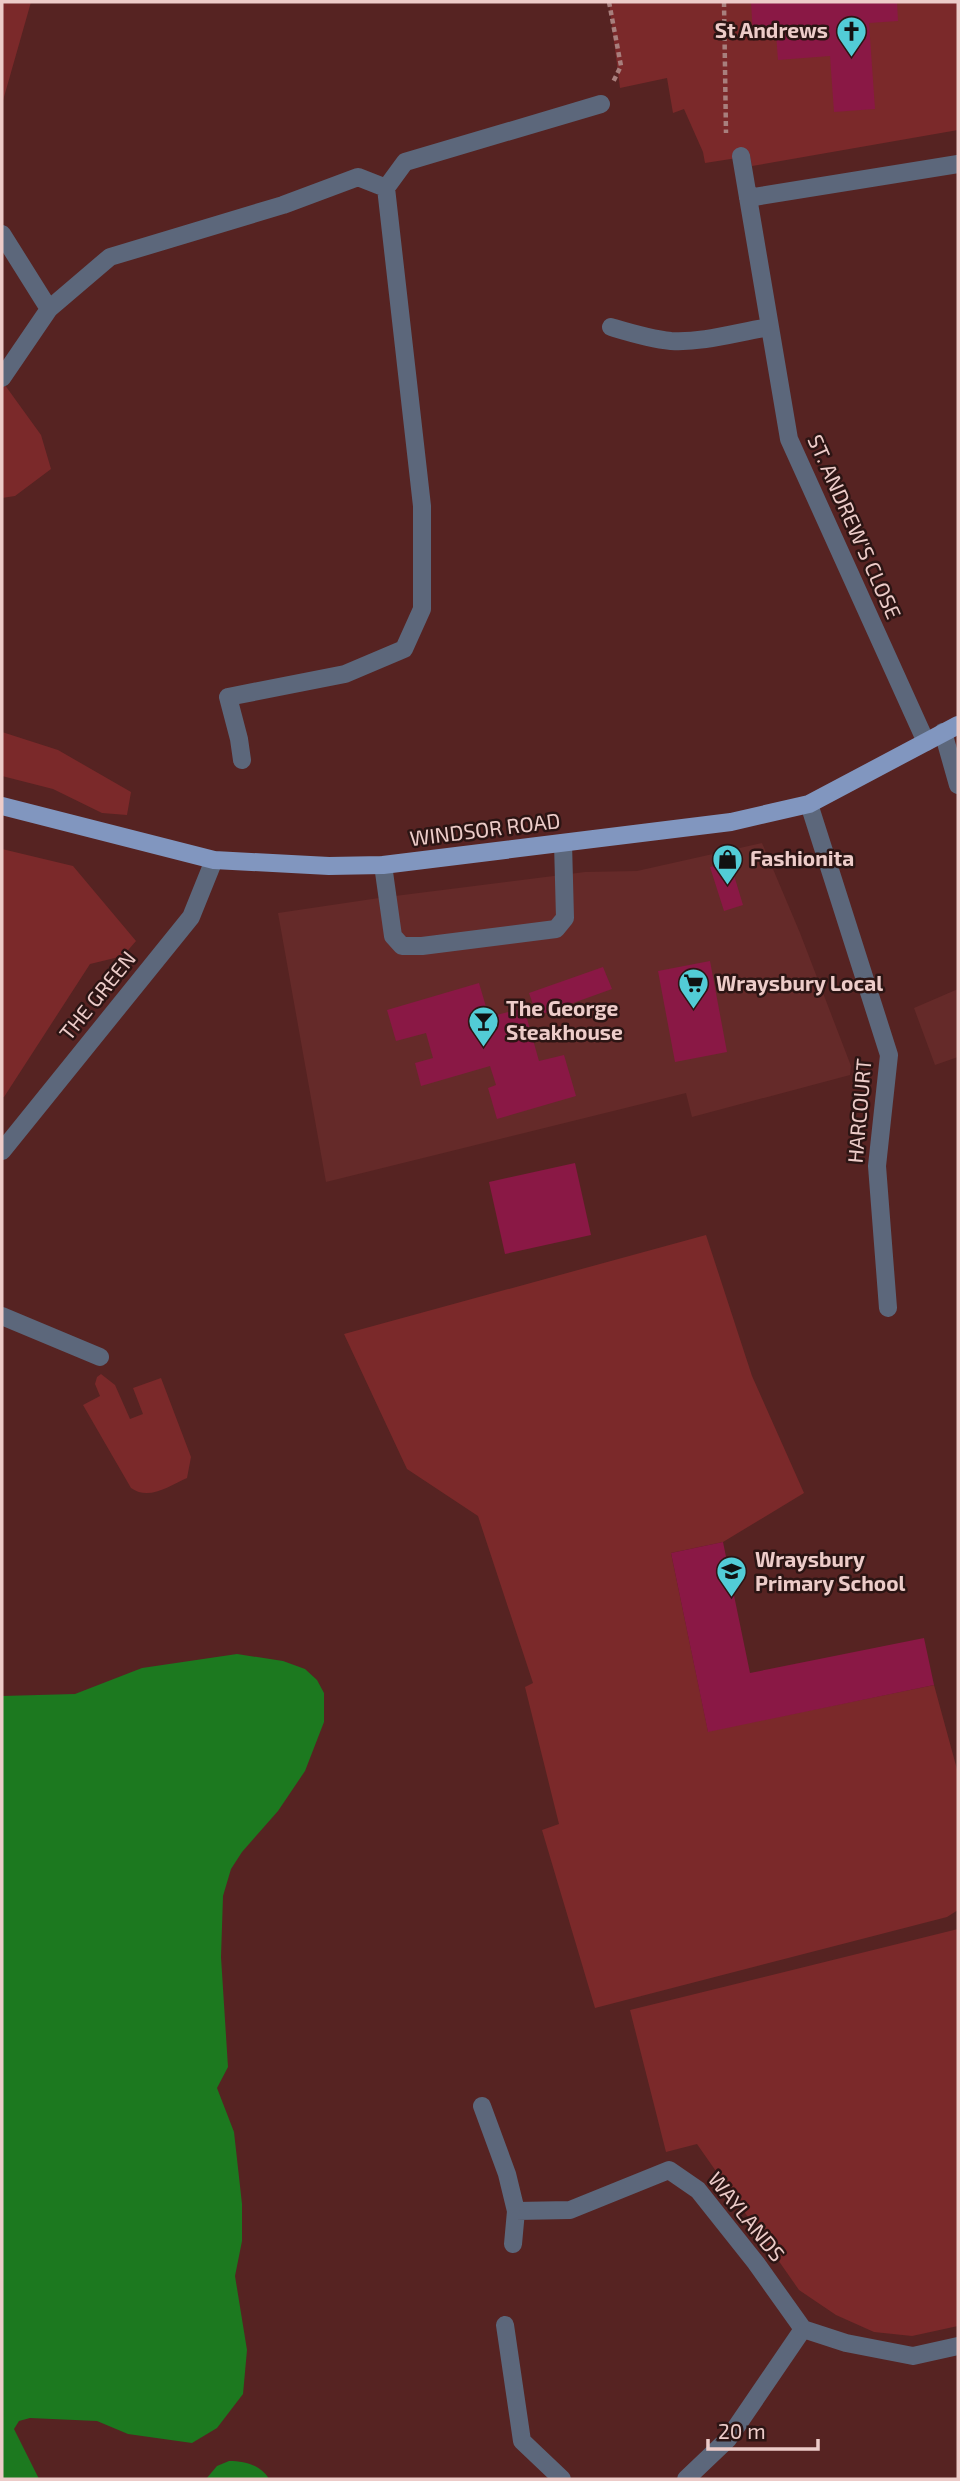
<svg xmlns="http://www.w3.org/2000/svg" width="960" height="2481" viewBox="0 0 960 2481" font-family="'Exo 2',sans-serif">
	<rect width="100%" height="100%" fill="#562322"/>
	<!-- built -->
	<path fill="#652a29" d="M762,843L800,933L851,1066L850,1075L692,1117L686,1093L326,1182L278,913L379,898L585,872L637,871Z
		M958,989V1057L935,1065L914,1008Z"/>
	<!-- green -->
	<path fill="#7b292a" d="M2,2H31L2,104Z
		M609,2H958V130L752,166L750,156L705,163L703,152L684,109L673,113L667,78L620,88Z
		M2,381L41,435L51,469L15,496L2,498Z
		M2,732L58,750L131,792L127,815L102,813L53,789L2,776Z
		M2,849L73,866L136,941L123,956L90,964L4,1097H2Z
		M706,1235L752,1376L804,1493L723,1542L671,1553L708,1731L934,1685L958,1773V1910L947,1917L595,2008L542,1830L559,1824L525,1687L533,1683L478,1516L407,1469L344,1334Z
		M101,1374L115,1385L130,1419L143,1414L133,1388L161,1378L191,1457L187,1478C169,1486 149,1501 131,1488L83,1405L100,1396L95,1384L97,1377Z
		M958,1929V2326L912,2336L874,2332L836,2315L799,2290L697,2144L666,2152L630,2010Z"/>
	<!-- water -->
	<path fill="#1c791f" d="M237,1654L283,1661L305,1669L317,1680L324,1693V1722L305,1771L278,1811L242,1852L231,1869L223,1896L221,1957L228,2067L217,2088L234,2132L242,2204V2241L235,2276L247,2350L243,2394L217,2428L192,2443L128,2434L97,2421L30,2418L19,2421L14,2429L39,2479H2V1696L75,1694L142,1668Z
		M229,2461C245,2461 261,2465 269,2479H206L217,2466Z"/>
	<!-- building -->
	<path fill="#8a1845" d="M751,2H897L898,21L869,23L875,109L834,112L830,56L778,60L776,33L753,35Z
		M730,862L743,905L724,911L710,867Z
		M710,961L727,1052L675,1062L658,971Z
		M603,967L612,989L537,1016L529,993Z
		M479,983L489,1017L524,1008L539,1061L564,1055L576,1096L497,1119L488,1088L496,1085L490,1066L421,1086L415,1063L433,1058L426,1033L396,1041L387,1010Z
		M575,1163L591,1235L505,1254L489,1182Z
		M723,1542L750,1673L924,1638L934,1685L708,1732L671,1553Z"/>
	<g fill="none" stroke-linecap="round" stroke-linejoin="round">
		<!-- path -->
		<path stroke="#a87f7d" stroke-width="4.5" stroke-dasharray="5 3.5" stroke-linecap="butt" d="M609,2L621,66L613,82
			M724,2L726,133"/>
		<!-- minor -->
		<path stroke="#5c677b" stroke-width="18" d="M741,156L789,439L926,742
			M748,198L958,164
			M2,234L49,309
			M611,327C631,333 650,339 671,341C703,343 738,332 770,327
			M2,378L49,309L110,257L283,205L358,177L386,188L405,162L601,104
			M943,732L958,785
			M242,760L239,739L228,697L345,674L404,649L422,609V506L386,188
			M809,804L889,1055L877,1166L888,1308
			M383,865L393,936L402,946H422L556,929L565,918L563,843
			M2,1151L191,917L214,860
			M2,1316L100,1357
			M482,2106L507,2174L516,2211L513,2244
			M516,2211L570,2210L669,2170L698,2190L756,2263L803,2329L846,2343L913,2356L958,2346
			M505,2325L522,2441L562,2479
			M686,2479L728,2439L803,2329"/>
		<!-- major -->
		<path stroke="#8196bf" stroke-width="18" d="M2,806L214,860L329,866L383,865L731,822L809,804L958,725"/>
	</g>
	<!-- icons -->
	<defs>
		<symbol id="church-pin" viewBox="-11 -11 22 30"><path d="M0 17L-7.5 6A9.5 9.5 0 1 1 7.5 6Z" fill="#52ccd6" stroke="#2c1514"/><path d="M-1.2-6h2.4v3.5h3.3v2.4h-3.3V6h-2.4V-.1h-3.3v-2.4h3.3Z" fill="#111"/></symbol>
		<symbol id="shop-pin" viewBox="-11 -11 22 30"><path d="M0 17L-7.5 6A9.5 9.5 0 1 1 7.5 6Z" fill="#52ccd6" stroke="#2c1514"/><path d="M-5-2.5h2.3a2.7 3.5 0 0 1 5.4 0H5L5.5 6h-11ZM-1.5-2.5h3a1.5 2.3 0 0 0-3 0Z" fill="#111"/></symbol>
		<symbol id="supermarket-pin" viewBox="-11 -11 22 30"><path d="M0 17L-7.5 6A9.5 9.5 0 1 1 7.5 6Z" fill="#52ccd6" stroke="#2c1514"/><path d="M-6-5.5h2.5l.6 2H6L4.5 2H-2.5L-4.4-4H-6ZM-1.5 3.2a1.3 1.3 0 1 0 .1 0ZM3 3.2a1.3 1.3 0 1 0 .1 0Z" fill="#111"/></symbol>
		<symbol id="bar-pin" viewBox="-11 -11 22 30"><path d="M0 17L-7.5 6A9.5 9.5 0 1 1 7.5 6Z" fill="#52ccd6" stroke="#2c1514"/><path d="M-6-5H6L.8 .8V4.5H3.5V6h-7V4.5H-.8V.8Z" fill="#111"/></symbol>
		<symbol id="school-pin" viewBox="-11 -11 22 30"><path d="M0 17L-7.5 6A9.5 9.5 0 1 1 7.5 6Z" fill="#52ccd6" stroke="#2c1514"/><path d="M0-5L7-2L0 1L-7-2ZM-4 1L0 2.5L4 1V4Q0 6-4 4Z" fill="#111"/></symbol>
	</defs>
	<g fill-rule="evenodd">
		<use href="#church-pin" x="834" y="14" width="35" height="47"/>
		<use href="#shop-pin" x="710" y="842" width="35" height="47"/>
		<use href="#supermarket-pin" x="676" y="966" width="35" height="47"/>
		<use href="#bar-pin" x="466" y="1004" width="35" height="47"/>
		<use href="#school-pin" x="714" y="1554" width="35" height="47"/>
	</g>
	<g text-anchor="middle" stroke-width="5" stroke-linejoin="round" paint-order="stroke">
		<!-- poi labels -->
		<g font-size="21" font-weight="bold" fill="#edccc9" stroke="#2c1514" text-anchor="start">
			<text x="828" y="38" text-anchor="end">St Andrews</text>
			<text x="750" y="866">Fashionita</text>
			<text x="716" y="991">Wraysbury Local</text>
			<text x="506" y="1016">The George<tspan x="506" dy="24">Steakhouse</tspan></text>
			<text x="755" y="1567">Wraysbury<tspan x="755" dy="24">Primary School</tspan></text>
		</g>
		<!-- street labels -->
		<g font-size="21" fill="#edccc9" stroke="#2c1514">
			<text transform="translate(854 527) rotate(66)" y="7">ST. ANDREW'S CLOSE</text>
			<text transform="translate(485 830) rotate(-7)" y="7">WINDSOR ROAD</text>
			<text transform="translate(98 996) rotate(-51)" y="7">THE GREEN</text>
			<text transform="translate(860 1111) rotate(-85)" y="7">HARCOURT</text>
			<text transform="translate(746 2217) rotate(51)" y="7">WAYLANDS</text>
		</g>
	</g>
	<!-- border -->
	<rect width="960" height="2481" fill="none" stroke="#edccc9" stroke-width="7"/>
	<!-- scale -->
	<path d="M708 2439v10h110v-10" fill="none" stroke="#edccc9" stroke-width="3.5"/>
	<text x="718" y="2439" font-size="21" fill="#edccc9" stroke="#2c1514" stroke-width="5" paint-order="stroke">20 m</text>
</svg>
